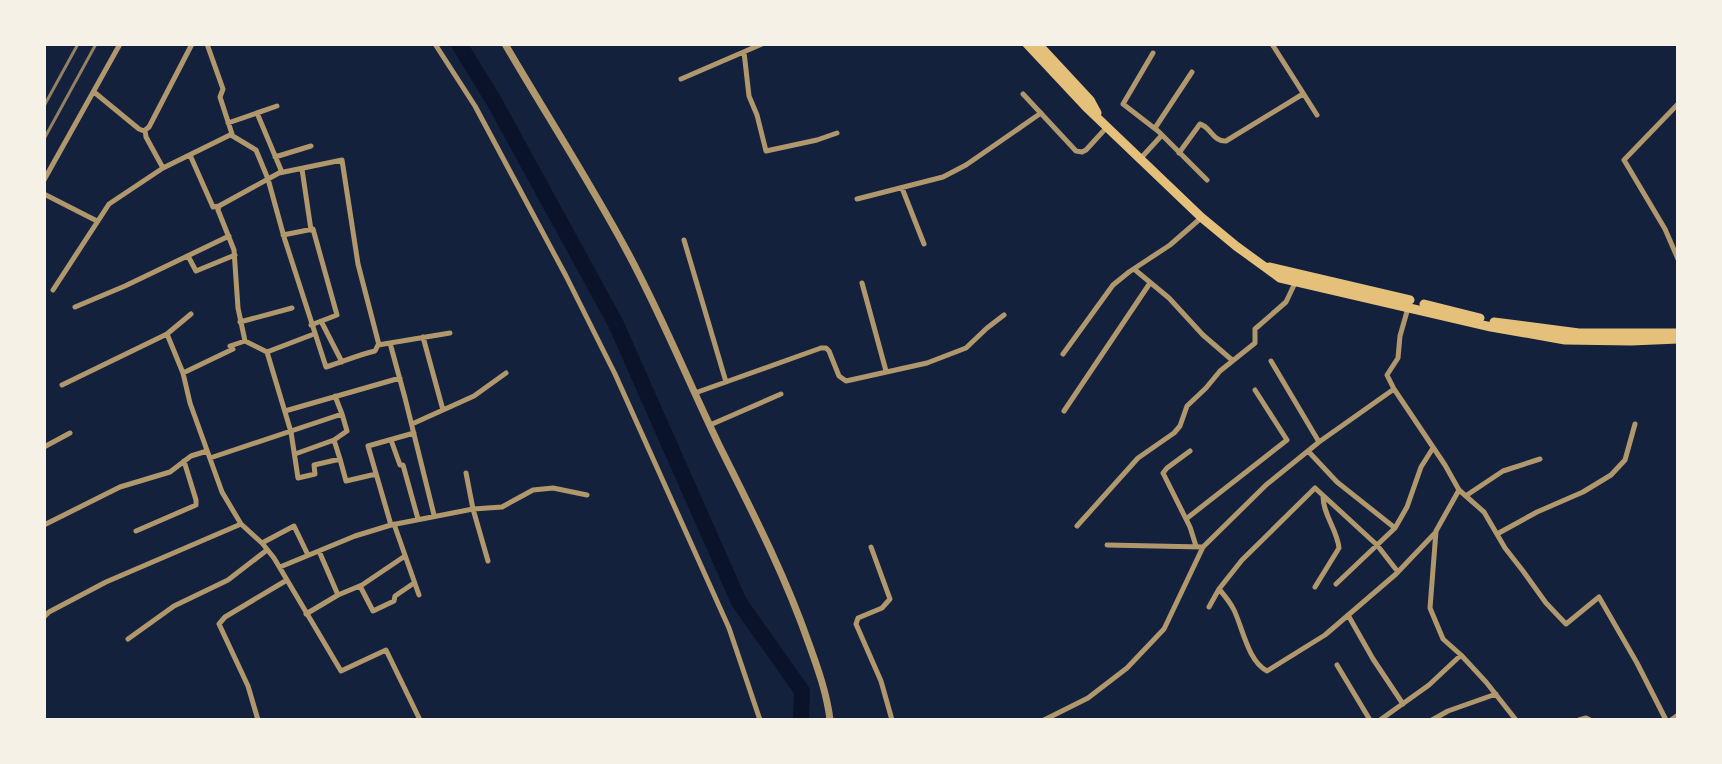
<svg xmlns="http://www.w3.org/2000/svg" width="1722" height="764" viewBox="0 0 1722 764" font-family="Cabin,sans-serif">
	<rect width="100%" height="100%" fill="#14213d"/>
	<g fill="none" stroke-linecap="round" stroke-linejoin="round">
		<!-- river -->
		<path stroke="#0b132b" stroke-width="16" d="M459,44L495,103L616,324L739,602L802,691L801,720"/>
		<!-- minor -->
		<path stroke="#b1986c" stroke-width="5" d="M435,44L475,106L566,276L615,374L729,628L760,720
			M1272,44L1317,115
			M744,52L749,96L757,115L766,151L817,140L837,133
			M1153,53L1123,104L1158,131L1207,180
			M681,79L762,44
			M94,92L139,129L144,131L149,127L192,44
			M1023,94L1076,151L1082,152L1086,150L1107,127
			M1678,104L1624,160L1665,229L1678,259
			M257,113L281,170L280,172
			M228,123L277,106
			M1155,128L1192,72
			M145,130L146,137L163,168
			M231,135L256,150L268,179L284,237L326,367C343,362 357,355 375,351L378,345L450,333
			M1179,153L1200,124C1211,127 1213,142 1226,141L1303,94
			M275,157L311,146
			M1141,158L1162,135
			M302,169L311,230
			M44,180L120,44
			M902,188L924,244
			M44,194L97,221
			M857,199L943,177L966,165L1041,113
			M219,206L279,173L342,160L358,264L379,345
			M283,235L313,229L337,315L311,325
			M684,240L726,382
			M188,256L196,271L235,255
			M1134,269L1169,298L1203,335L1232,360
			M862,283L886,371
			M53,290L109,204L163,168L232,134L220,97L223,89L207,44
			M75,307L125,286L229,236
			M191,314L167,334L183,373L190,403L222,492L241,524L262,543L274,558L341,671L386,650L420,720
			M321,321L342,362
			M240,322L292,308
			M423,337L443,410
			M245,341L267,352L291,432L298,478L315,474L314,465L340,459L346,481L376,474
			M390,343L405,398L434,515
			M267,352L314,334
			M1063,354L1113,285L1129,272L1170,245L1201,218
			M1271,361L1319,442
			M183,373L233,349L230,346L245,341L238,308L234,250L218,210L219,206L213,207L190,155
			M62,385L167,334
			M1394,389L1445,465L1459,490L1436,531L1430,608L1443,639L1461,655L1486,682L1516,720
			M695,393L821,348H826L829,351L839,376L846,381L927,363L966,348L987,328L1004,315
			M285,411L400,378
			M1064,411L1150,283
			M412,424L474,396L506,373
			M710,425L781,394
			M334,440L347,431L342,414
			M391,440L400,465H403L418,519
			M44,447L70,433
			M1190,451L1167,468L1163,473L1190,527L1196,546
			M1308,451L1337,482L1395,528
			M295,454L334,440L340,459
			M210,458L342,414L335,396
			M466,473L473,509L488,561
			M1459,490L1484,512L1505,548L1523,571L1546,603L1566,624L1599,597L1637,663L1666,720
			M1467,495L1503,471L1540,459
			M1186,519L1287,440L1255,390
			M394,524L419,595
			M44,525L120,487L170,472L191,456L207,451
			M391,525L368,446L414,433
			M1077,526L1138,458L1174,433L1180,426L1187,406L1206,388L1220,371L1255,343V329L1286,302L1295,283
			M136,531L196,505V500L184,461
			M1497,534L1537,512L1583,492L1611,475L1625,460L1635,424
			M262,543L294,526L308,555
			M1107,545L1203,547
			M871,547L890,599L882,608L858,618L856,624L881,681L892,720
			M280,567L355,536L391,525L473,509L502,507L533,490L553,488L587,495
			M1336,584L1395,528L1407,507L1421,467L1433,448
			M360,586L373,611L394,601L395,596L414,583
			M1315,587L1339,548C1337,529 1323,515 1323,496
			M1219,589C1225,596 1230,602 1234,610C1243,629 1248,661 1267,671L1325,635L1396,574L1436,532
			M338,595L362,585L405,556
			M1209,607L1219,589L1242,560L1315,488L1377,545L1398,572
			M306,614L338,595L319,551
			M1348,615L1373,659L1403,704
			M44,617L49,612L106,582L241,524
			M128,639L174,606L228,580L267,550
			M1337,665L1370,720
			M258,720L248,686L219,624L225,617L287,580
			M1044,720L1088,698L1127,668L1164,629L1203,547L1266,485L1319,442L1394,389L1387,375L1398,358L1400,336L1408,308
			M1380,720L1429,685L1461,655
			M1432,720L1448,711L1496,694
			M1579,720L1586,718L1590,720
			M1671,720L1678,715"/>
		<!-- tertiary -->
		<path stroke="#b1986c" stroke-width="7" d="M505,44C546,114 590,182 628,253C662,316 688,381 719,445C752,511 785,575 809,644C818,669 827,694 830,720"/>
		<!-- trunk -->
		<path stroke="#e5c07b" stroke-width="9" d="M1027,44L1086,107L1201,217L1236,246L1280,278L1491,327L1565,340L1631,341L1678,339
			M1038,44L1090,100L1097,113
			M1269,267L1410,300
			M1424,304L1480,318
			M1494,322L1579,333H1678"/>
		<!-- rail -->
		<path stroke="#918062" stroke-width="3" d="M44,106L78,44
			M44,139L96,44"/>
	</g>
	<!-- border -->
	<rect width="1722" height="764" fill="none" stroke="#f6f1e7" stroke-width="92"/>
</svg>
